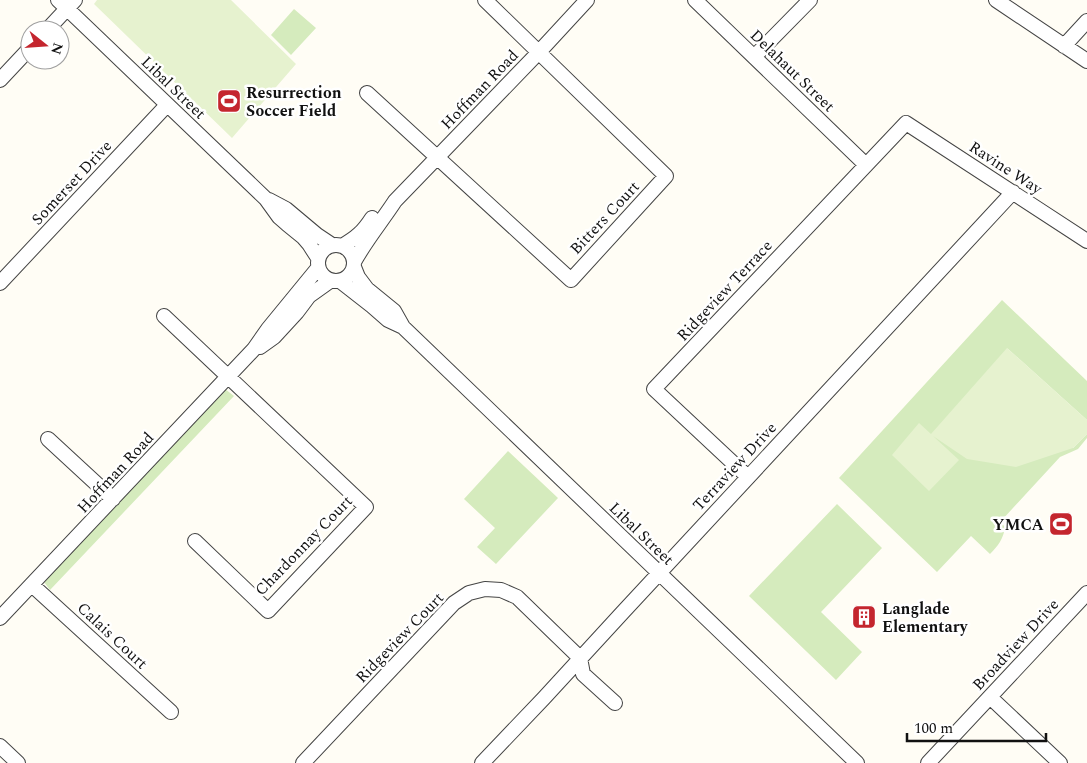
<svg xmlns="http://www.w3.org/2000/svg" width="1087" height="763" viewBox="0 0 1087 763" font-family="Spectral,serif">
	<rect width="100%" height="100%" fill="#fffdf5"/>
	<!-- green -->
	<path fill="#d5ebbd" d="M294,9L316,28L291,55L271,35Z
		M1002,300L1087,381V420L1007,348L1073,448L1087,434V438L1078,449L1060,457L1001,521L1005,528C1003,539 998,546 990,554L971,536L937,572L839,478Z
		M225,389L234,396L50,590L44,582Z
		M508,451L558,498L496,564L477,547L495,528L464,499Z
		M837,504L882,548L821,612L862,652L836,680L749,596Z"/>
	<!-- pitch -->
	<path fill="#e6f2cf" d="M97,0H231L296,64L232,138L94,4Z
		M1007,348L1087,420V434L1073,448L1016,467L967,459L933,436L959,460L929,491L892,455L919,423L931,434Z"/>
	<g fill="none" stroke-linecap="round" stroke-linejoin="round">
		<defs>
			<path id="minor" d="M58,0L266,199L279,217L287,224L303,237L309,244L318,258
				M695,0L866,165
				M996,0L1087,61
				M47,30L75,0
				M1064,46L1087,21
				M754,57L810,0
				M0,80L30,48
				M367,93L571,280L666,176L485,0
				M269,200L286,209L317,235L332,245
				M318 263a18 18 0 1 1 36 0a18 18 0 1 1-36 0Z
				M342,246C356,238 363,232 372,218
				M354,262C366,240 382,221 395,201L539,52L587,0
				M354,267L358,277L367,289L394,311L403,327
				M340,281L372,306L388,320L403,327L857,763
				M0,283L167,105
				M164,316L366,507L268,611L195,541
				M260,347L274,337L297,312L309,296L330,281
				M48,439L113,499
				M748,477L654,389L906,123L1087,241
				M32,585L171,712
				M0,618L254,349L268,329L318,268
				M990,697L1060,763
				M0,746L18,763
				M303,763L454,603L469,593L485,589L501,590L517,597L580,658L583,674L615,703
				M482,763L544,698L623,612L1013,192
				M928,763L1087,593"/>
		</defs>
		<!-- minor casing -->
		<use href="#minor" stroke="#444" stroke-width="16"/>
		<!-- minor -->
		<use href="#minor" stroke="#fff" stroke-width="14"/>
	</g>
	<!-- icons -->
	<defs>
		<symbol id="stadium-square" viewBox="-11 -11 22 22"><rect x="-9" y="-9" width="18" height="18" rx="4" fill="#c4262e" stroke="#fff"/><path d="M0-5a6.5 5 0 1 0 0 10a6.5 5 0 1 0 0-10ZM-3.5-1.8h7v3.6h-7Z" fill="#fff"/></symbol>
		<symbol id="building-square" viewBox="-11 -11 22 22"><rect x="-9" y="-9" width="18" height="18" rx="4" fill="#c4262e" stroke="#fff"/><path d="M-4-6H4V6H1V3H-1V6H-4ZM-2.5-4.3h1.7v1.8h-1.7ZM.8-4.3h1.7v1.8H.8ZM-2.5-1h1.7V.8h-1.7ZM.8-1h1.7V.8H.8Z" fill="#fff"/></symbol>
	</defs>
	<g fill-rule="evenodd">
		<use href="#stadium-square" x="215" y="87" width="28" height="28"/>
		<use href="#stadium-square" x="1047" y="510" width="28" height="28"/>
		<use href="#building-square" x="850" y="603" width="28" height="28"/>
	</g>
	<g text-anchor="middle" stroke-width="5" stroke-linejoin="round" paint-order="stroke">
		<!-- street labels -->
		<g font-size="16" fill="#111" stroke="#fff">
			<text transform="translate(793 70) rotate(44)" y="6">Delahaut Street</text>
			<text transform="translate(174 87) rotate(44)" y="6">Libal Street</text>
			<text transform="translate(479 89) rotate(-46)" y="6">Hoffman Road</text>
			<text transform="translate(1006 167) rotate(33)" y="6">Ravine Way</text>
			<text transform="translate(71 182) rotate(-47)" y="6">Somerset Drive</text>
			<text transform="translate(604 217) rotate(-47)" y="6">Bitters Court</text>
			<text transform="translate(724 290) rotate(-47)" y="6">Ridgeview Terrace</text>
			<text transform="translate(734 466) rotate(-47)" y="6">Terraview Drive</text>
			<text transform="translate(115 472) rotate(-47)" y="6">Hoffman Road</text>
			<text transform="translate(642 533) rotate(44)" y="6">Libal Street</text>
			<text transform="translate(303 545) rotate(-46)" y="6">Chardonnay Court</text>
			<text transform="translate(113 635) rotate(43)" y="6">Calais Court</text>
			<text transform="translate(399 637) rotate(-46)" y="6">Ridgeview Court</text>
			<text transform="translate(1015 644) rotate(-47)" y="6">Broadview Drive</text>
		</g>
		<!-- poi labels -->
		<g font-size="16" font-weight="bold" fill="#111" stroke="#fff" text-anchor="start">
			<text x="246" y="98">Resurrection<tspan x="246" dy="18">Soccer Field</tspan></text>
			<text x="1044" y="530" text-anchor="end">YMCA</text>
			<text x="882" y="614">Langlade<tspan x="882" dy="18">Elementary</tspan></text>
		</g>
	</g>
	<!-- north arrow -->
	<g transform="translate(45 45) rotate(107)"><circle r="24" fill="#ffffff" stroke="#a0a0a0"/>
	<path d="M0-4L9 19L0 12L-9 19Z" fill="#c4262e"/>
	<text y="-8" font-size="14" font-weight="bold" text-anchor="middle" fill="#111111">N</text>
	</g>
	<!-- scale -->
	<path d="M907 733v8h139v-8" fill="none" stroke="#111111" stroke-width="2.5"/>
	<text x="914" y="733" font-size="15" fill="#111111" stroke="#ffffff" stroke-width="4" paint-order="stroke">100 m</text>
</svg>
